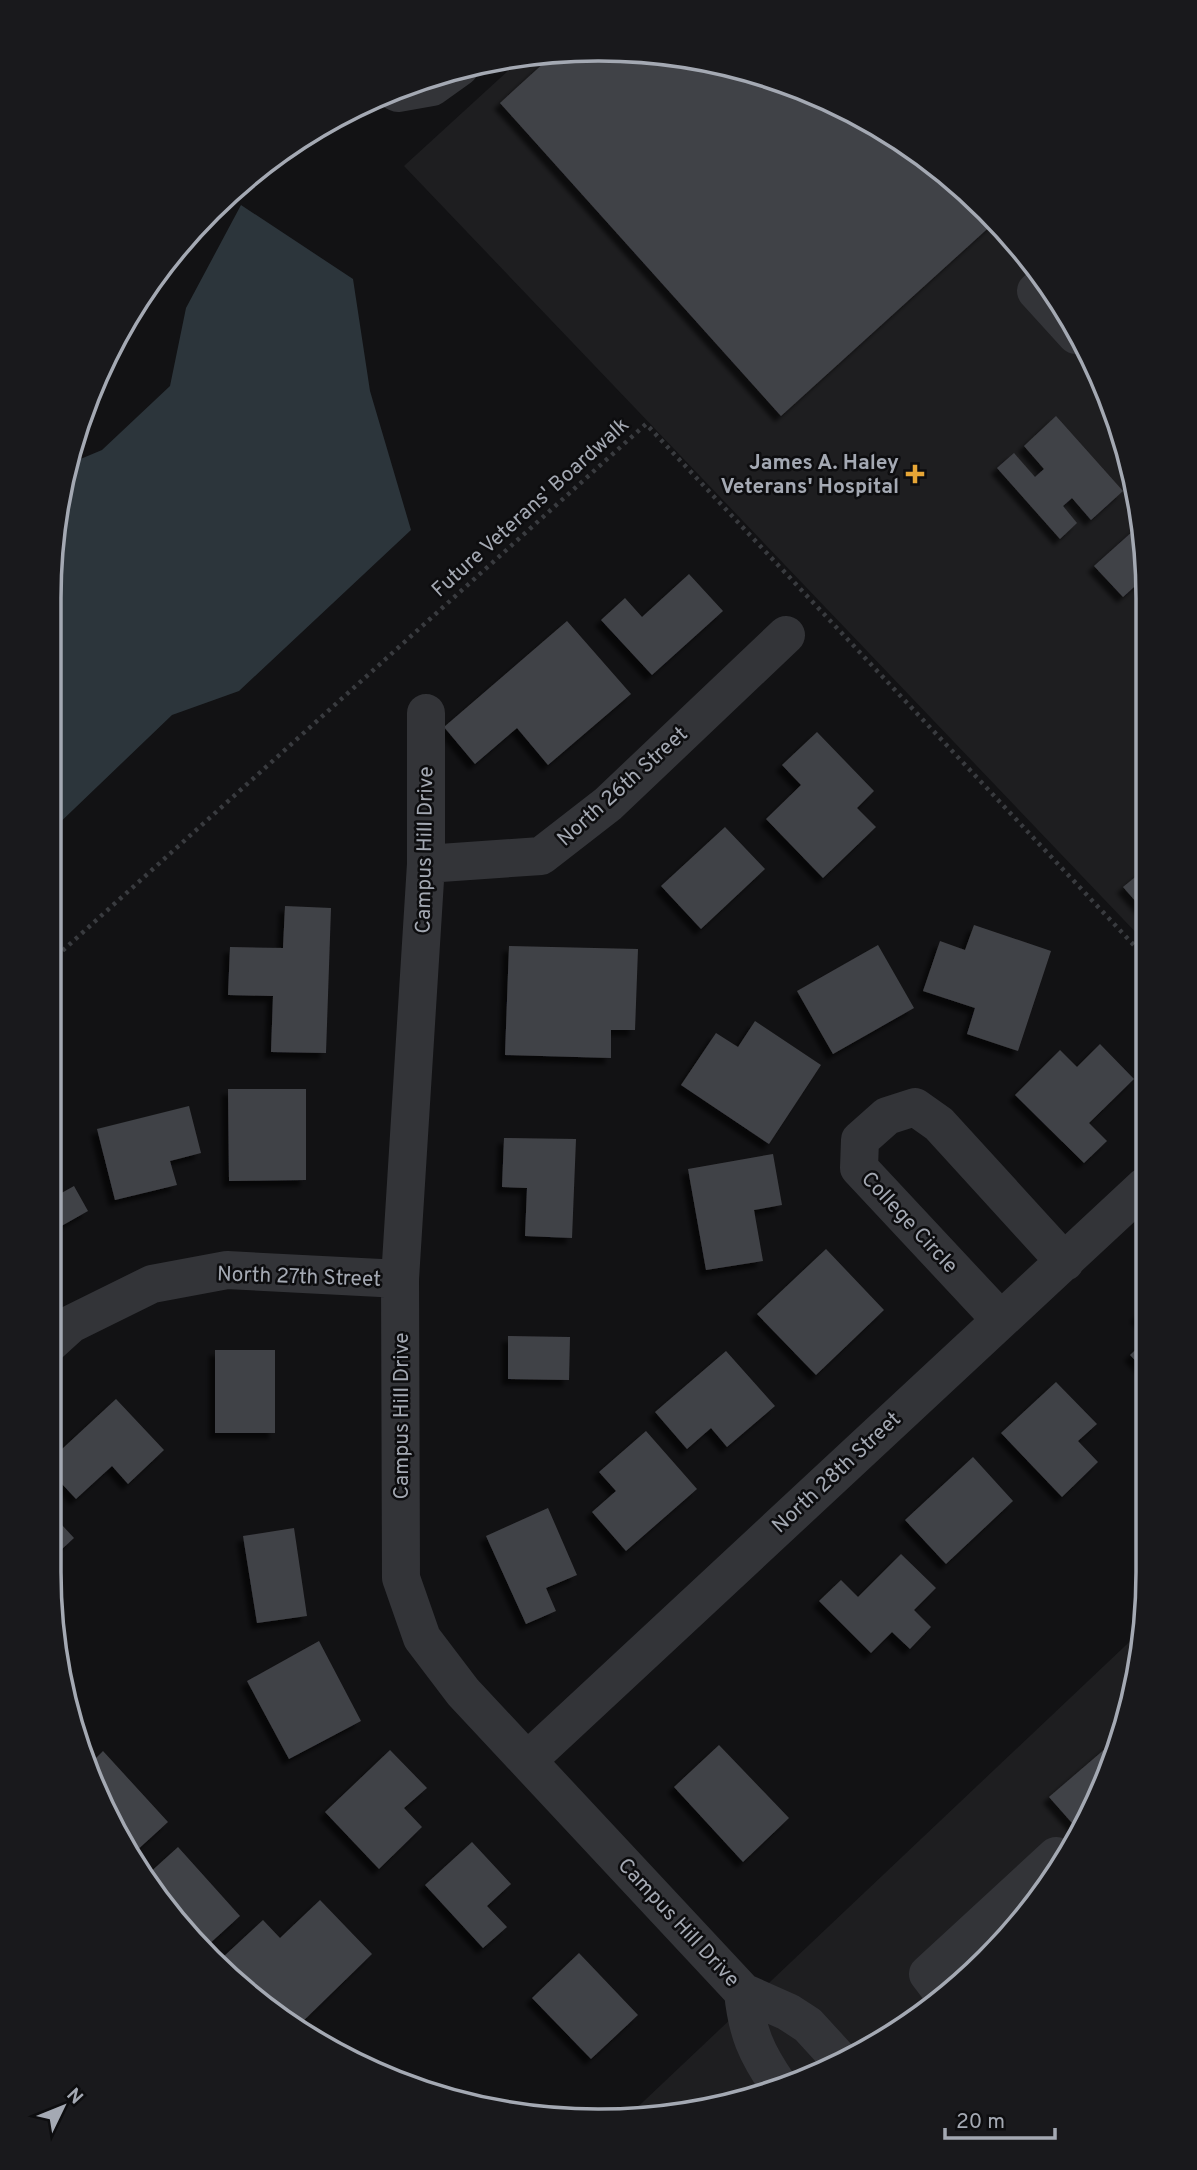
<svg xmlns="http://www.w3.org/2000/svg" width="1197" height="2170" viewBox="0 0 1197 2170" font-family="Overpass,sans-serif">
	<defs>
		<filter id="shadow"><feDropShadow dx="-6" dy="6" stdDeviation="2" flood-color="#0009"/></filter>
	</defs>
	<rect width="100%" height="100%" fill="#121214"/>
	<!-- built -->
	<path fill="#1e1e20" d="M562,50L670,54L775,78L873,122L987,210L1056,294L1119,421L1143,527L1145,942L404,166L523,57Z
		M1143,1629L1129,1714L1075,1846L961,1984L809,2079L635,2120L625,2119Z"/>
	<!-- water -->
	<path fill="#2c353b" d="M241,205L353,279L370,391L411,530L239,691L172,715L50,832V563L66,465L102,450L170,386L186,308Z"/>
	<!-- building -->
	<path fill="#414247" filter="url(#shadow)" d="M562,50L670,54L775,78L873,122L987,210L996,221L781,416L500,103L557,51Z
		M1056,416L1123,491L1091,520L1072,498L1063,506L1077,523L1060,539L997,468L1014,453L1035,477L1044,469L1024,446Z
		M1142,523L1144,578L1123,597L1094,566Z
		M689,574L723,611L652,675L601,620L625,598L642,617Z
		M567,621L631,694L548,765L517,728L475,764L444,727Z
		M817,732L874,791L857,808L876,827L823,878L766,819L801,785L782,765Z
		M725,827L765,869L701,929L661,886Z
		M1144,870L1145,912L1123,887Z
		M285,906L331,908L326,1053L271,1052L273,996L228,995L230,947L283,948Z
		M974,925L1051,951L1018,1051L967,1034L975,1008L923,991L940,941L965,950Z
		M878,945L914,1008L833,1054L797,991Z
		M509,946L638,949L635,1030H611V1058L505,1055Z
		M755,1021L821,1065L769,1144L681,1085L716,1033L738,1047Z
		M1100,1044L1134,1079L1089,1123L1107,1141L1084,1163L1015,1095L1060,1050L1077,1067Z
		M228,1089H306V1180L229,1181Z
		M189,1106L201,1153L170,1161L177,1185L115,1200L97,1129Z
		M504,1138L576,1139L572,1238L525,1236L527,1188L502,1187Z
		M773,1154L782,1205L754,1210L763,1261L706,1270L688,1169Z
		M74,1186L88,1211L49,1233V1200Z
		M826,1249L884,1310L816,1375L757,1314Z
		M1146,1307V1326L1136,1316Z
		M508,1336L570,1337L569,1380L508,1379Z
		M1146,1340V1372L1130,1355Z
		M215,1350H275V1433H215Z
		M726,1351L775,1406L727,1447L711,1428L687,1449L655,1412Z
		M1056,1382L1097,1424L1078,1441L1098,1462L1062,1497L1001,1433Z
		M116,1399L164,1450L128,1484L112,1466L76,1499L49,1470V1461Z
		M646,1431L697,1489L626,1551L592,1512L616,1491L599,1472Z
		M973,1457L1013,1501L946,1564L905,1520Z
		M548,1508L577,1575L546,1588L556,1611L526,1624L486,1536Z
		M49,1511L74,1538L49,1561Z
		M294,1528L307,1616L257,1623L243,1536Z
		M901,1554L936,1588L914,1610L931,1627L910,1649L892,1632L871,1653L819,1601L841,1580L858,1597Z
		M319,1641L361,1721L289,1759L247,1681Z
		M1120,1736L1103,1778L1080,1832L1049,1797Z
		M719,1745L789,1818L743,1862L674,1787Z
		M390,1750L427,1788L404,1808L422,1827L379,1869L325,1812Z
		M103,1751L168,1822L134,1853L88,1766Z
		M472,1842L511,1884L487,1906L507,1927L483,1948L425,1885Z
		M178,1847L240,1916L206,1947L163,1906L146,1876Z
		M320,1900L372,1954L295,2029L222,1958L263,1920L280,1938Z
		M579,1953L638,2015L591,2059L532,1998Z"/>
	<g fill="none" stroke-linecap="round" stroke-linejoin="round">
		<!-- path -->
		<path stroke="#393b3f" stroke-width="4.5" stroke-dasharray="3.5 5" stroke-linecap="butt" d="M50,962L646,424L1145,957"/>
		<!-- minor -->
		<path stroke="#333438" stroke-width="38" d="M394,91L398,93L432,87L460,67
			M1046,282L1036,291L1076,335
			M426,713V864L400,1279L401,1578L422,1638L463,1692L743,1992L788,2012L808,2025L840,2060
			M426,864L541,856L608,804L786,635
			M1000,1319L859,1168L860,1140L887,1116L915,1107L939,1124L1065,1262
			M49,1344L71,1324L152,1284L227,1270L400,1279
			M528,1760L1145,1186
			M743,1992C747,2032 756,2053 779,2086
			M944,1995L928,1974L1056,1856"/>
	</g>
	<!-- markers -->
	<path fill="#e7a636" stroke="#0d0d0f" stroke-width="2.5" d="M911.5 463.5h7v7h7v7h-7v7h-7v-7h-7v-7h7z"/>
	<g text-anchor="middle" stroke-width="5" stroke-linejoin="round" paint-order="stroke">
		<!-- poi labels -->
		<g font-size="21" font-weight="bold" fill="#a4a9b3" stroke="#0d0d0f" text-anchor="end">
			<text x="899" y="469">James A. Haley<tspan x="899" dy="24">Veterans' Hospital</tspan></text>
		</g>
		<!-- street labels -->
		<g font-size="21" fill="#a4a9b3" stroke="#0d0d0f">
			<text transform="translate(530 507) rotate(-42)" y="7">Future Veterans' Boardwalk</text>
			<text transform="translate(622 786) rotate(-42)" y="7">North 26th Street</text>
			<text transform="translate(424 850) rotate(-89)" y="7">Campus Hill Drive</text>
			<text transform="translate(910 1222) rotate(47)" y="7">College Circle</text>
			<text transform="translate(299 1276) rotate(2)" y="7">North 27th Street</text>
			<text transform="translate(401 1416) rotate(-90)" y="7">Campus Hill Drive</text>
			<text transform="translate(836 1472) rotate(-43)" y="7">North 28th Street</text>
			<text transform="translate(679 1922) rotate(47)" y="7">Campus Hill Drive</text>
		</g>
	</g>
	<!-- crop -->
	<path d="M0 0H1197V2170H0ZM598 61H599A537 537 0 0 1 1136 598V1572A537 537 0 0 1 599 2109H598A537 537 0 0 1 61 1572V598A537 537 0 0 1 598 61Z" fill="#19191c" fill-rule="evenodd"/>
	<path fill="none" stroke="#a4a9b3" stroke-width="3.5" d="M598 61H599A537 537 0 0 1 1136 598V1572A537 537 0 0 1 599 2109H598A537 537 0 0 1 61 1572V598A537 537 0 0 1 598 61Z"/>
	<!-- north arrow -->
	<g transform="translate(63 2107) rotate(47)" stroke="#0d0d0f" stroke-width="5" paint-order="stroke">
	<path d="M0-5L12 26L0 18L-12 26Z" fill="#a4a9b3"/>
	<text y="-10" font-size="19" font-weight="bold" text-anchor="middle" fill="#a4a9b3">N</text>
	</g>
	<!-- scale -->
	<path d="M945 2128v10h110v-10" fill="none" stroke="#a4a9b3" stroke-width="3.5"/>
	<text x="956" y="2128" font-size="21" fill="#a4a9b3" stroke="#0d0d0f" stroke-width="5" paint-order="stroke">20 m</text>
</svg>
